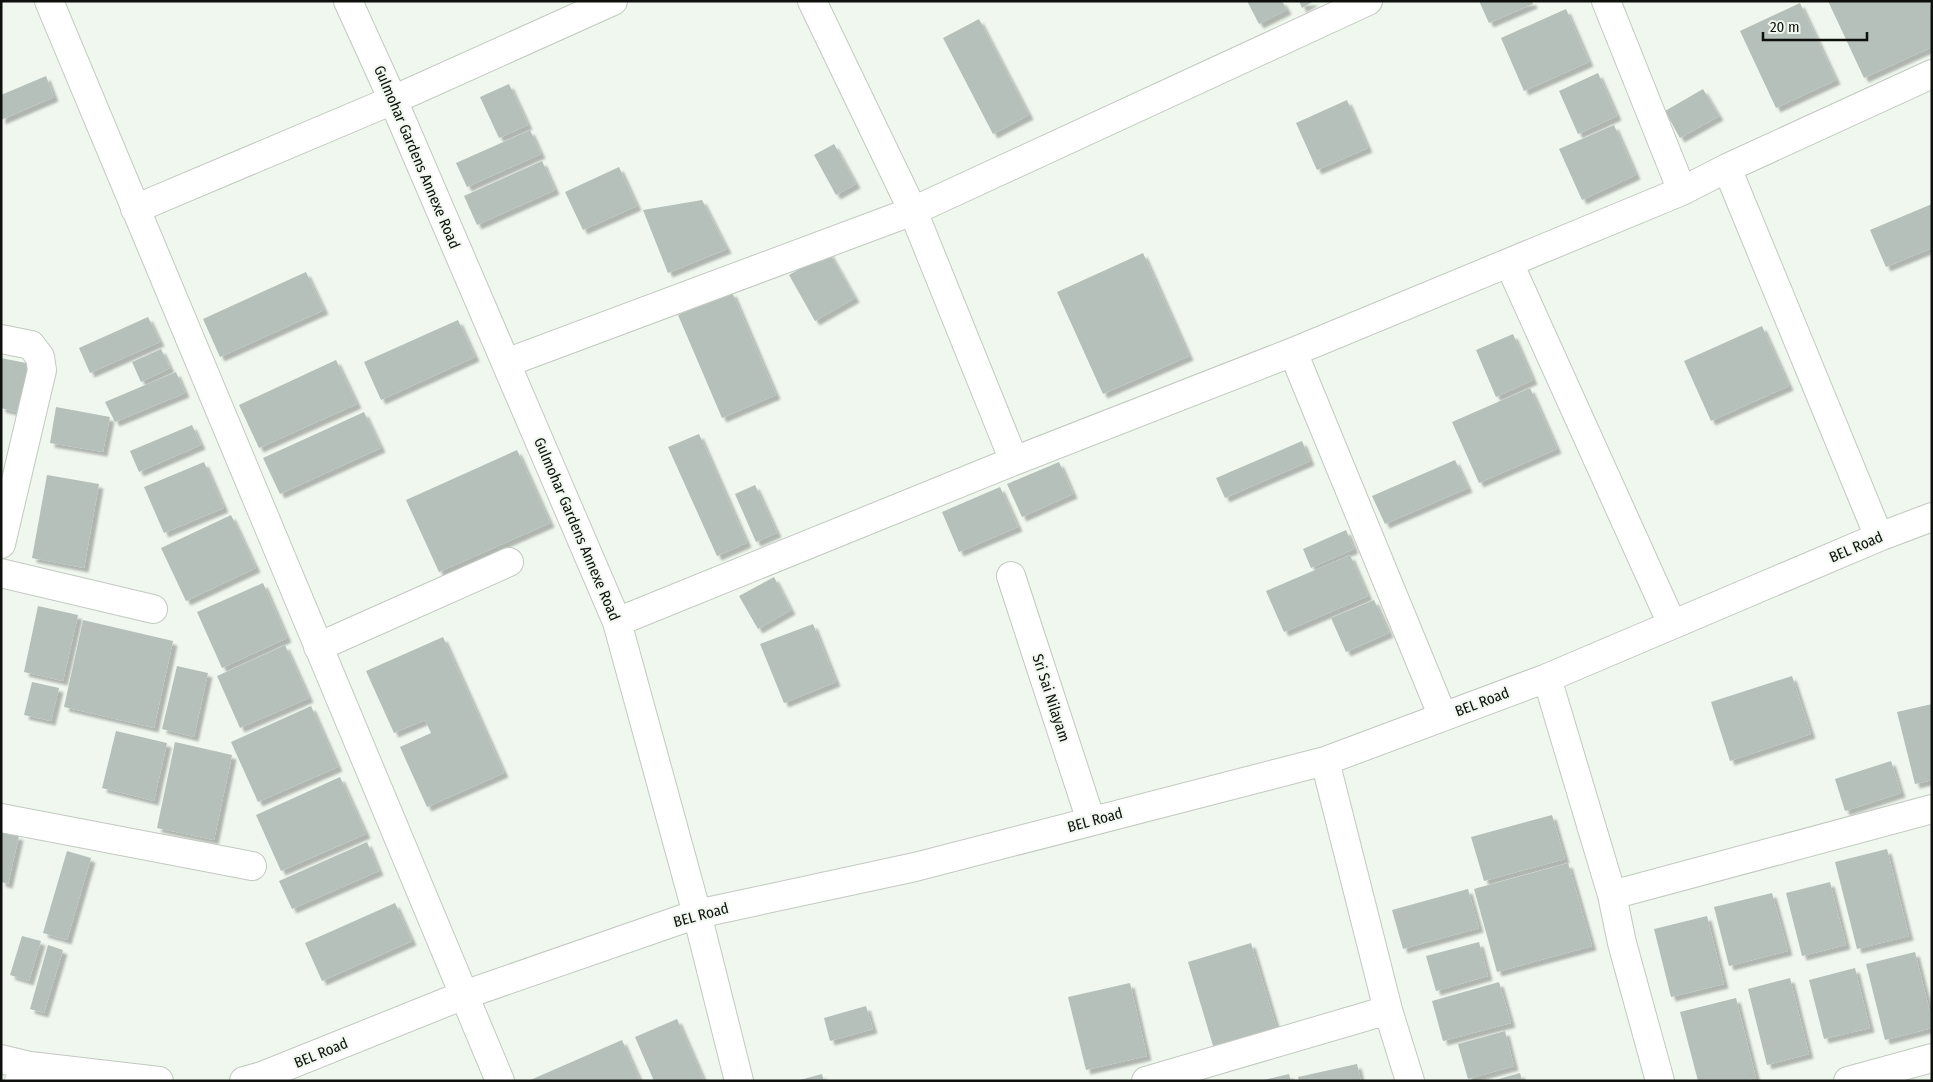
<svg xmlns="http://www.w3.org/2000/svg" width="1933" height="1082" viewBox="0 0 1933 1082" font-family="'Fira Sans Condensed',sans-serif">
	<defs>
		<filter id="shadow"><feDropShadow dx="4.5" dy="4.5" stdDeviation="1" flood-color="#0004"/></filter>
	</defs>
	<rect width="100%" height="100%" fill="#eff7ee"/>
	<!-- building -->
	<path fill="#b5c0bb" filter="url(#shadow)" d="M1247,1H1282L1287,10L1259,24Z
		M1299,1H1314L1302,8Z
		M1479,1H1532L1533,4L1489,23Z
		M1828,1H1930L1932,47L1864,78Z
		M1800,3L1836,80L1776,108L1740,31Z
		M1566,9L1589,62L1524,91L1501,38Z
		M979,19L1029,115L993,134L943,38Z
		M1598,73L1617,116L1578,134L1559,91Z
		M46,76L54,97L1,120V95Z
		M509,84L528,125L499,138L480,97Z
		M1703,89L1719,116L1680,138L1665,111Z
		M1347,100L1368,148L1317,170L1296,123Z
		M1614,125L1636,175L1582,200L1559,149Z
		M530,130L541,154L467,187L456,163Z
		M834,144L856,184L836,195L814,155Z
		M542,161L555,190L477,225L464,196Z
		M619,167L637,206L583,230L565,192Z
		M702,200L727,249L668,273L643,210Z
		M1932,204V248L1886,267L1870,230Z
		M829,252L855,298L815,321L789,275Z
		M1143,253L1189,356L1103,394L1057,292Z
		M306,272L324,310L220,357L203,319Z
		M732,292L776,395L722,418L678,315Z
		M148,317L160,342L90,373L79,348Z
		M458,320L475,357L381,400L364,362Z
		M1762,326L1789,386L1711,421L1684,361Z
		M1513,334L1533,380L1496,397L1476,350Z
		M161,349L170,368L141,382L132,362Z
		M1,358L31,364L20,413L1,408Z
		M336,360L357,404L259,448L239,405Z
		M176,372L185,393L115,422L105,402Z
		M1530,388L1557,449L1479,483L1452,422Z
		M56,407L110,417L103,452L50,443Z
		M364,412L381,448L280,494L263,458Z
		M192,425L201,445L139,472L130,451Z
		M699,434L747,543L717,556L668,447Z
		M1302,441L1310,461L1225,498L1216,478Z
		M517,450L550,523L439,572L406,500Z
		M1455,460L1468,488L1385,524L1372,496Z
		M204,462L224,508L164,533L144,487Z
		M1059,462L1073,494L1022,517L1007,484Z
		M47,475L99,484L84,568L32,558Z
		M755,485L777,533L756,542L735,494Z
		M1000,487L1018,527L959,552L942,512Z
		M231,515L256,568L186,601L161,548Z
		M1346,530L1354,549L1311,568L1303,549Z
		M1350,555L1368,596L1284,632L1266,591Z
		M774,577L791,610L758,629L739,596Z
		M263,583L287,638L222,668L197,612Z
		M1374,600L1389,633L1346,652L1331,618Z
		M38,606L78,615L63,681L24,672Z
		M83,620L173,641L154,728L64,707Z
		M813,624L836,682L784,703L760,644Z
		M443,637L504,773L427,807L400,747L431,733L425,720L394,733L366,671Z
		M285,645L309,698L240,728L217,676Z
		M177,666L208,673L194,737L162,729Z
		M1792,676L1811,734L1730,761L1711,702Z
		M32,682L59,688L51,721L24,715Z
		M1932,704V780L1915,784L1897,712Z
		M311,706L338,767L258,802L231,742Z
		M116,731L167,743L154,801L102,788Z
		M175,742L232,755L214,840L157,828Z
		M1891,761L1901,793L1845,811L1835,779Z
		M340,777L366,834L281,871L256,815Z
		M1552,815L1565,859L1484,881L1471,837Z
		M1,832L19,836L8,884L1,882Z
		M367,842L379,871L292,909L279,881Z
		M1887,849L1909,936L1857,949L1835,862Z
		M67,851L91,858L67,940L43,933Z
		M1568,863L1592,946L1497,972L1474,889Z
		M1830,882L1846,945L1802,956L1786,893Z
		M1468,889L1479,928L1403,949L1392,910Z
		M1772,893L1788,951L1729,966L1714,907Z
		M395,903L412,941L322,981L305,943Z
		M1707,916L1724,984L1671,997L1654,929Z
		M22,936L41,941L29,981L10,975Z
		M1479,942L1488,976L1436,991L1426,956Z
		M1251,943L1277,1029L1214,1049L1188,962Z
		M48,945L63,950L44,1013L30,1009Z
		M1915,952L1932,1020V1028L1885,1040L1866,964Z
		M1855,968L1870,1028L1824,1039L1809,980Z
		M1790,978L1809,1054L1767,1065L1748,989Z
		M1499,982L1511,1023L1443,1041L1432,1001Z
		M1130,983L1147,1056L1086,1070L1068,997Z
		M1736,998L1756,1078L1743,1081H1698L1680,1012Z
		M866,1006L873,1029L830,1041L824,1018Z
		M677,1019L704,1081H654L635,1037Z
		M1505,1031L1514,1066L1468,1079L1458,1044Z
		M622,1040L640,1081H528Z
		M1357,1064L1361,1081H1299L1298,1077Z
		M1520,1073L1522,1081H1495V1080Z
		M822,1074L824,1081H800V1080Z
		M1289,1074L1291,1081H1264V1080Z"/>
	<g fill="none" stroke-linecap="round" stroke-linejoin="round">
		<defs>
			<path id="minor" d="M49,1L500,1081
				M348,1L393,100L617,622L697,914L739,1081
				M812,1L913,211L1014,461
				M1606,1L1682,191
				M1727,168L1879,537
				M135,209L393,100L613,1
				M1509,263L1672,624
				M1,339L31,345L40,357L42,370L1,544
				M1293,352L1443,717
				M506,363L913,211L1368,1
				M1,573L153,609
				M1011,576L1091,821
				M617,622L1014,461L1293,352L1682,191L1727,168L1932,74
				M318,647L509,562
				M1547,678L1612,895L1622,943L1660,1081
				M1325,761L1388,1010L1410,1081
				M1,818L252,866
				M1612,895L1932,809
				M1,1059L30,1066
				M19,1081L30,1066L159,1081
				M244,1081L262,1076L464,995L697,914L915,867L1325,761L1547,678L1879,537L1932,517
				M1146,1081L1388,1010
				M1848,1081L1932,1058"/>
		</defs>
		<!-- minor casing -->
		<use href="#minor" stroke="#c2c9c1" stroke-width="30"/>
		<!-- minor -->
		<use href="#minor" stroke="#fff" stroke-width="28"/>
	</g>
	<g text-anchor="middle" stroke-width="4" stroke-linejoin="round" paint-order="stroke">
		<!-- street labels -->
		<g font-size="15" fill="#0e100d" stroke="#eff7ee">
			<text transform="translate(417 157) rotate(67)" y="5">Gulmohar Gardens Annexe Road</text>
			<text transform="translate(577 529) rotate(67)" y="5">Gulmohar Gardens Annexe Road</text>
			<text transform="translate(1856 547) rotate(-23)" y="5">BEL Road</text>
			<text transform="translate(1051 698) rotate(72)" y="5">Sri Sai Nilayam</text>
			<text transform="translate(1482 702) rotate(-21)" y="5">BEL Road</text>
			<text transform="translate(1095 820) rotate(-15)" y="5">BEL Road</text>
			<text transform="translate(701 915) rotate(-15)" y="5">BEL Road</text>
			<text transform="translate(321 1053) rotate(-22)" y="5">BEL Road</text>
		</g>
	</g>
	<!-- border -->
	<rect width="1933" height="1082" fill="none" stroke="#0e100d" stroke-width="5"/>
	<!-- scale -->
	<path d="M1763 32v8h104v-8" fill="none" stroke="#0e100d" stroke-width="2.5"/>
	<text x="1770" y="32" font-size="15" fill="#0e100d" stroke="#eff7ee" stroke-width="4" paint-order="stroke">20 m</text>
</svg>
